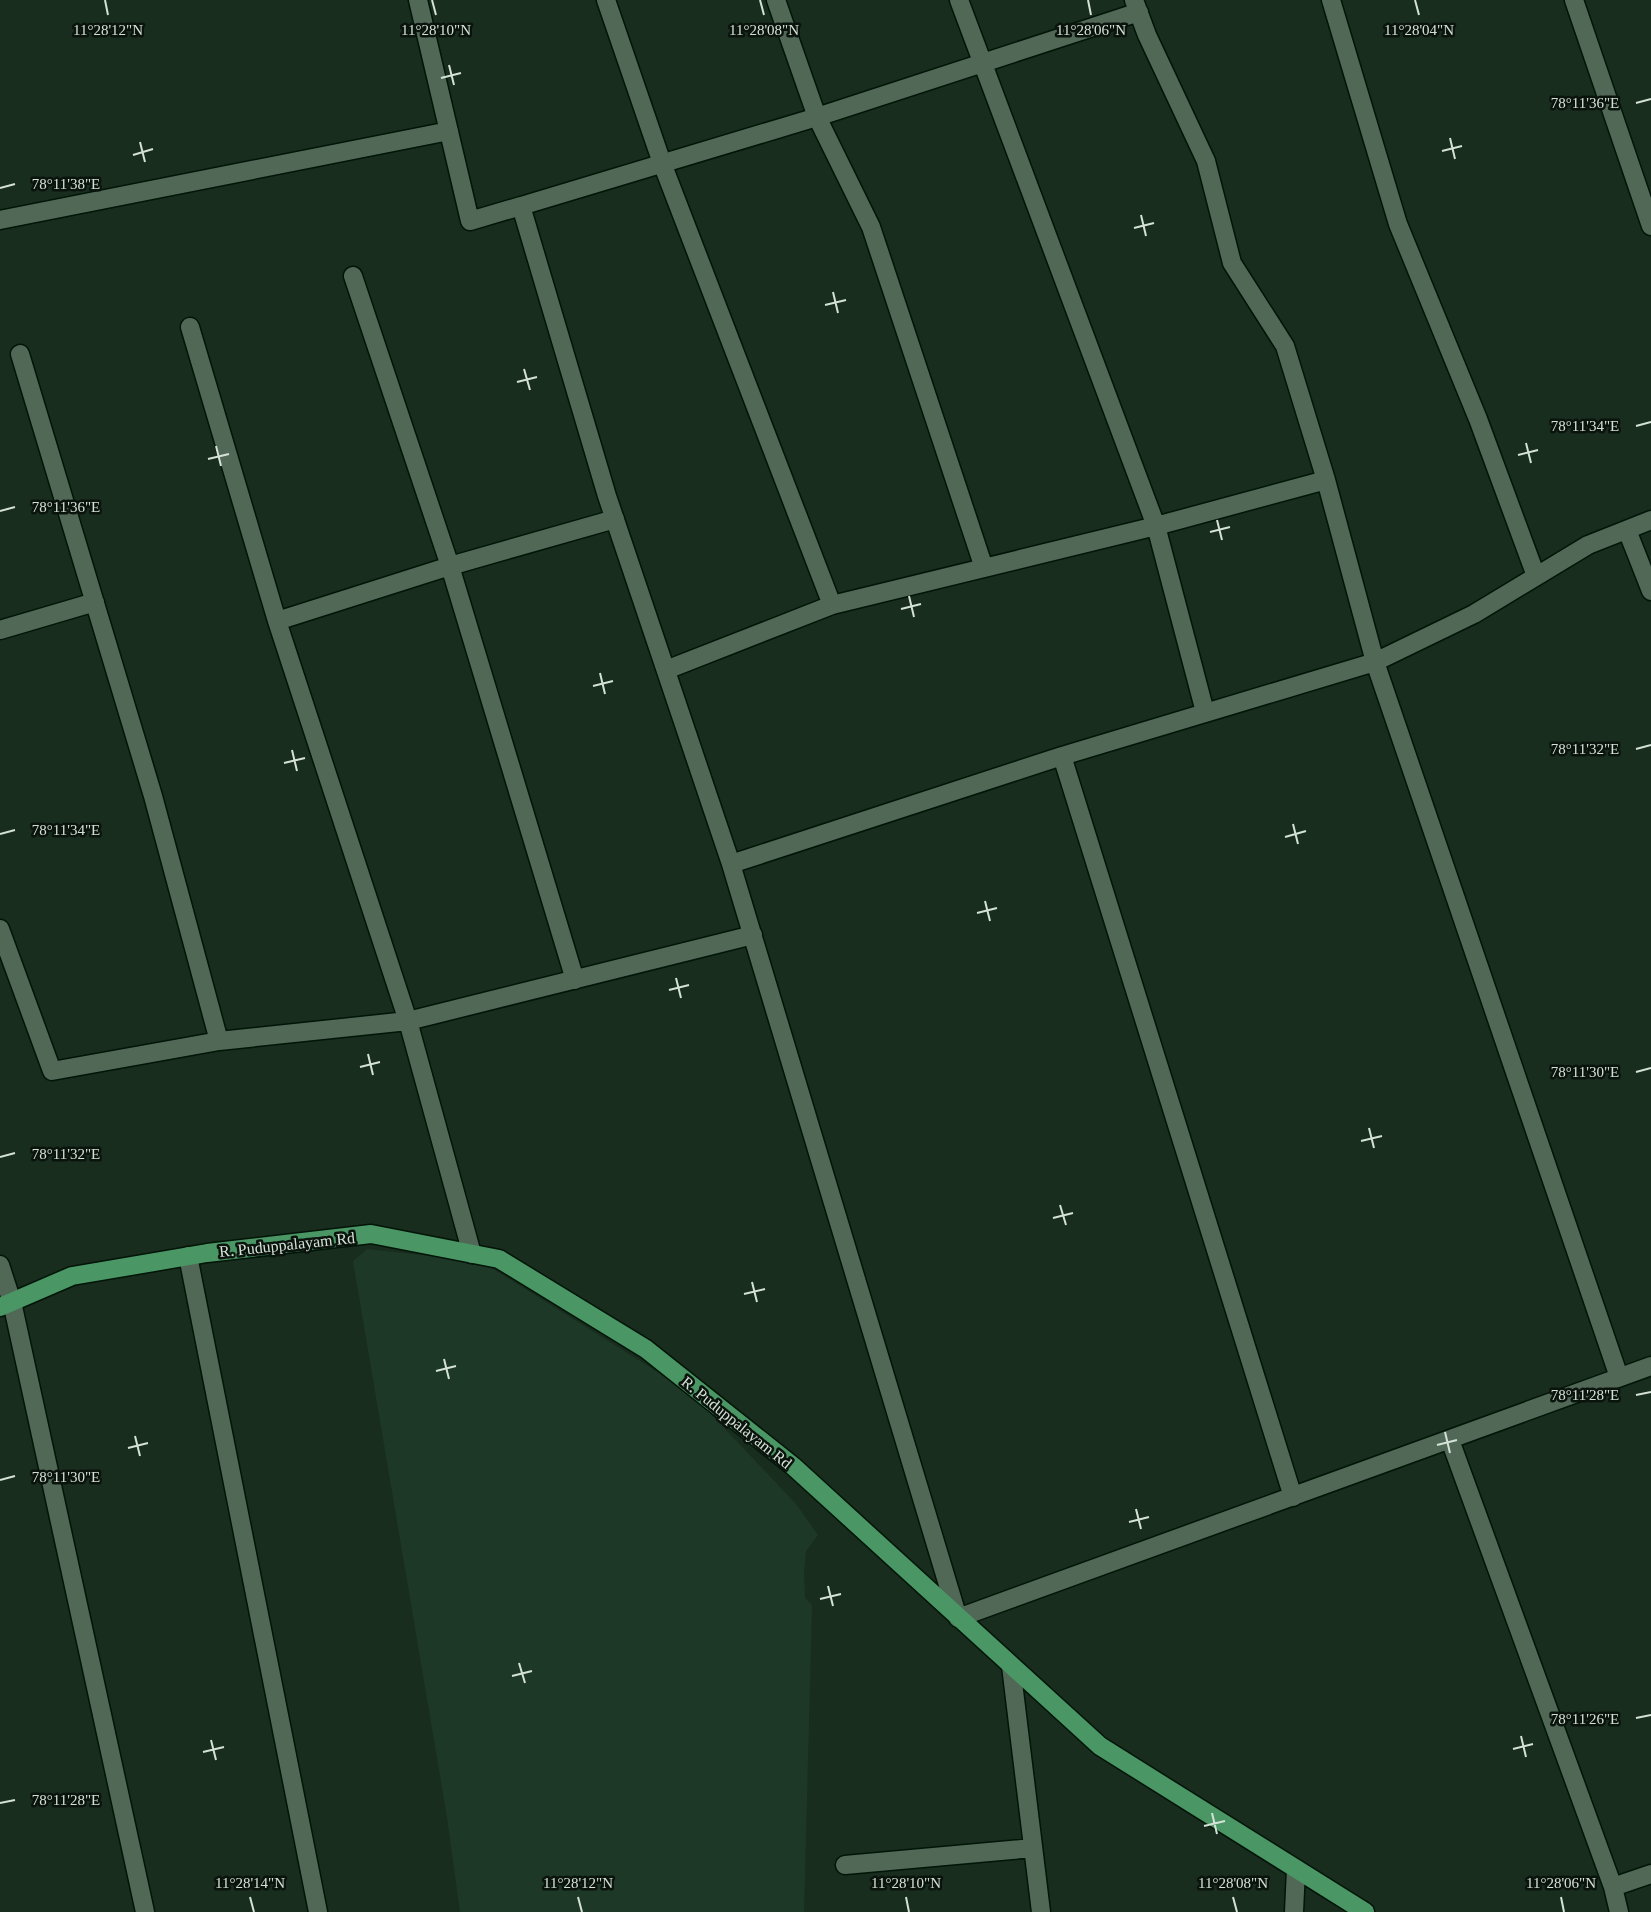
<svg xmlns="http://www.w3.org/2000/svg" width="1651" height="1912" viewBox="0 0 1651 1912" font-family="'Times New Roman',serif">
	<rect width="100%" height="100%" fill="#182d1e"/>
	<!-- built -->
	<path fill="#1e3827" d="M367,1249L449,1258L490,1267L691,1393L796,1504L818,1535L806,1551L804,1572L805,1598L812,1605L804,1912H460L447,1817L353,1261Z"/>
	<g fill="none" stroke-linecap="round" stroke-linejoin="round">
		<defs>
			<path id="minor" d="M418,0L470,221L521,206L607,496L731,864L958,1618L1651,1366
				M606,0L662,163L832,605
				M776,0L817,117L871,227L984,568
				M959,0L1156,526L1205,712
				M1331,0L1398,224L1478,419L1536,576
				M1574,0L1651,226
				M521,206L817,117L1139,12
				M0,220L449,131
				M353,276L450,566L575,980
				M190,327L277,621L408,1021L472,1254
				M20,354L153,796L219,1041L408,1021L753,935
				M1627,530L1651,591
				M277,621L450,566L615,519
				M0,630L95,602
				M666,670L832,605L1156,526L1326,480
				M1062,756L1375,662L1326,480L1285,346L1232,263L1206,161L1147,35L1134,0
				M731,864L1062,756L1293,1497
				M0,929L52,1071L219,1041
				M188,1256L318,1912
				M0,1265L12,1302L145,1912
				M1619,1377L1375,662L1474,614L1588,545L1651,520
				M1450,1440L1613,1887
				M1011,1666L1041,1912
				M845,1865L1033,1848
				M1294,1912L1296,1869
				M1619,1912L1613,1887L1651,1874"/>
			<path id="major" d="M0,1307L72,1276L207,1253L371,1234L499,1259L646,1349L793,1466L1100,1746L1365,1912"/>
		</defs>
		<!-- minor casing -->
		<use href="#minor" stroke="#021508" stroke-width="21"/>
		<!-- major casing -->
		<use href="#major" stroke="#021508" stroke-width="21"/>
		<!-- minor -->
		<use href="#minor" stroke="#516857" stroke-width="18"/>
		<!-- major -->
		<use href="#major" stroke="#4a9665" stroke-width="18"/>
	</g>
	<!-- ticks -->
	<path fill="none" stroke="#d4e1d7" stroke-width="2" d="M105,0L108,15M432,0L436,15M760,0L764,15M1088,0L1091,15M1415,0L1419,15M449,65L454,85M441,78L461,73M1636,103L1651,99M1450,138L1455,159M140,142L145,162M1442,151L1462,146M133,155L153,149M0,188L15,184M1141,215L1146,236M1134,228L1154,223M833,292L838,313M825,305L846,300M524,369L530,390M517,382L537,377M1636,426L1651,422M1526,443L1531,463M216,446L221,466M1518,455L1538,450M208,459L229,454M0,511L15,507M1217,520L1222,540M1210,532L1230,527M909,596L914,617M901,609L921,604M600,673L605,694M593,686L613,681M1636,749L1651,745M292,750L297,771M284,763L305,758M1293,824L1298,844M0,834L15,830M1285,837L1306,831M985,901L990,921M977,913L997,908M676,978L681,998M669,990L689,985M368,1054L373,1075M360,1067L380,1062M1636,1072L1651,1068M1369,1128L1374,1148M1361,1141L1382,1136M0,1157L15,1153M1060,1205L1066,1225M1053,1218L1073,1213M752,1282L757,1302M744,1294L765,1289M444,1359L449,1379M436,1371L456,1366M1636,1395L1651,1392M1445,1432L1450,1453M135,1436L140,1456M1437,1445L1457,1440M128,1448L148,1443M0,1480L15,1476M1136,1509L1141,1529M1129,1522L1149,1517M828,1586L833,1606M820,1599L841,1594M519,1663L525,1683M512,1676L532,1671M1636,1718L1651,1715M1521,1736L1526,1757M211,1740L216,1760M1513,1749L1533,1744M203,1752L224,1747M0,1803L15,1800M1212,1813L1217,1834M1204,1826L1225,1821M250,1897L254,1912M578,1897L582,1912M906,1897L909,1912M1233,1897L1237,1912M1561,1897L1564,1912"/>
	<g text-anchor="middle" stroke-width="5" stroke-linejoin="round" paint-order="stroke">
		<!-- street labels -->
		<g font-size="16" fill="#d4e1d7" stroke="#0a130c">
			<text transform="translate(287 1244) rotate(-6)" y="6">R. Puduppalayam Rd</text>
			<text transform="translate(737 1422) rotate(39)" y="6">R. Puduppalayam Rd</text>
		</g>
	</g>
	<g font-size="15" text-anchor="middle" fill="#d4e1d7" stroke="#0a130c" stroke-width="5" stroke-linejoin="round" paint-order="stroke">
		<text x="108" y="35">11°28'12"N</text>
		<text x="436" y="35">11°28'10"N</text>
		<text x="764" y="35">11°28'08"N</text>
		<text x="1091" y="35">11°28'06"N</text>
		<text x="1419" y="35">11°28'04"N</text>
		<text x="1585" y="108">78°11'36"E</text>
		<text x="66" y="189">78°11'38"E</text>
		<text x="1585" y="431">78°11'34"E</text>
		<text x="66" y="512">78°11'36"E</text>
		<text x="1585" y="754">78°11'32"E</text>
		<text x="66" y="835">78°11'34"E</text>
		<text x="1585" y="1077">78°11'30"E</text>
		<text x="66" y="1159">78°11'32"E</text>
		<text x="1585" y="1400">78°11'28"E</text>
		<text x="66" y="1482">78°11'30"E</text>
		<text x="1585" y="1724">78°11'26"E</text>
		<text x="66" y="1805">78°11'28"E</text>
		<text x="250" y="1888">11°28'14"N</text>
		<text x="578" y="1888">11°28'12"N</text>
		<text x="906" y="1888">11°28'10"N</text>
		<text x="1233" y="1888">11°28'08"N</text>
		<text x="1561" y="1888">11°28'06"N</text>
	</g>
</svg>
